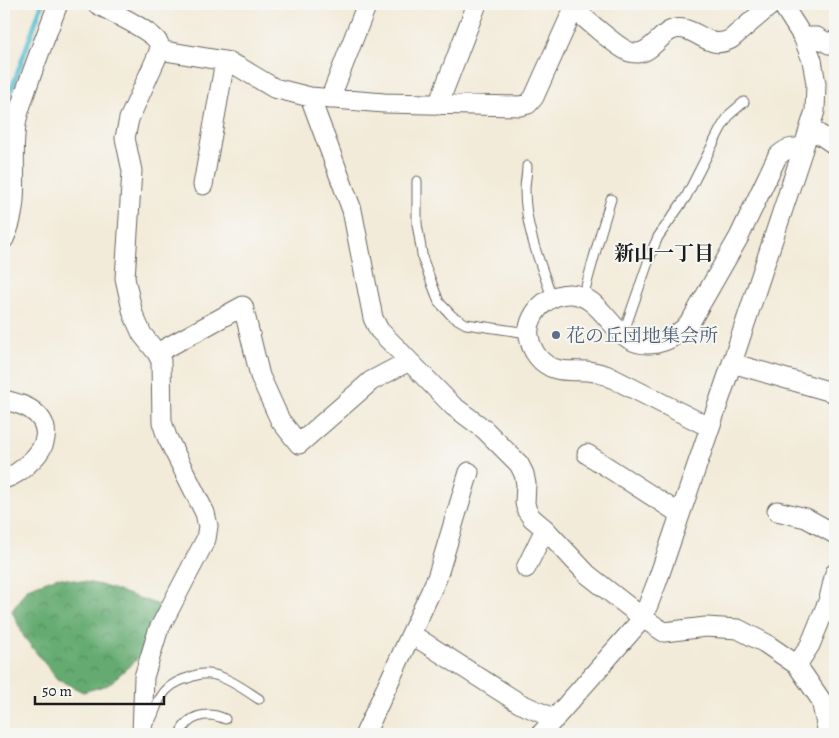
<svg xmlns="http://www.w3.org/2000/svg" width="839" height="738" viewBox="0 0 839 738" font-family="Alegreya,'Noto Serif JP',serif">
	<defs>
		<pattern id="forest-crowns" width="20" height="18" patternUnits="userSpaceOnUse" patternTransform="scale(1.25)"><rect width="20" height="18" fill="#65ab71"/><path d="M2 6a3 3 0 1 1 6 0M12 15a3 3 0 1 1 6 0" fill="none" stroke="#528a5c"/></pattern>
	</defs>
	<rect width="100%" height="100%" fill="#f6f6f2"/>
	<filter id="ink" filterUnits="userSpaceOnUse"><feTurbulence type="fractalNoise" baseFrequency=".02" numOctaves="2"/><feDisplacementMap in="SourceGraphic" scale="10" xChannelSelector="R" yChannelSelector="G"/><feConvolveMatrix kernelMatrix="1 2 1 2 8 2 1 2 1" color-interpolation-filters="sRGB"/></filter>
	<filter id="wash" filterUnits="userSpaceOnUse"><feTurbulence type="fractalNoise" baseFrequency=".0096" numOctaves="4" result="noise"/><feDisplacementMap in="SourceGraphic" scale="20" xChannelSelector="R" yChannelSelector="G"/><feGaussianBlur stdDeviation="1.12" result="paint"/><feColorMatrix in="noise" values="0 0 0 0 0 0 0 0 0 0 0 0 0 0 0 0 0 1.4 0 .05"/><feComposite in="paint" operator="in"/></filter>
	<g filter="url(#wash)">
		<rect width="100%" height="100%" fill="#f3ebd9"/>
		<!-- forest -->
		<path fill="url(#forest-crowns)" stroke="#406446" d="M58,577L101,585L159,605L169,621L156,642L108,685L83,692L57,679L24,637L12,611L27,588Z"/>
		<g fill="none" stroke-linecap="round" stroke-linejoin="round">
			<!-- stream -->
			<path stroke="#56bfd2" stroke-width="5" d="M4,120L7,102L42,4"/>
		</g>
	</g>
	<g filter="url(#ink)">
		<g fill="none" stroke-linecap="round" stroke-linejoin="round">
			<defs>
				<path id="service" d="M527,166C527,174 525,182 525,190C525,227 540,263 552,297
					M417,181V224L423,260L439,302L452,316L466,324L528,333
					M583,297L601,232L611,199
					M623,334L652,251L658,237L686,197L721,128L730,114L744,102
					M144,727C155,719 154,707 161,697C167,687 177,681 188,678C193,676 198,674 203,674C221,672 245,690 259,699
					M180,734C188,715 207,711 225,719"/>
				<path id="minor" d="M97,4C109,11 155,32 159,44C161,48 158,54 156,59L129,119L125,138L132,171L125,278L133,314L142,334L157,353L161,361L162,422L167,437L205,513L208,526L206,539L158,631L144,677L142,734
					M570,4C579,14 619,49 630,52C631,53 637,53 638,53C656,51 664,24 684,29C702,33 711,50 731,39L772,4
					M803,37H817L829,44L835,40
					M159,50L225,61L239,67L274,88L310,97L384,103L520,106L528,104L534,97L574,8
					M310,97L352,210L373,318L379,330L453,406L484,429L519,464L524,474L526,484L525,503L527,511L532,518L545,529L587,574L643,618L664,632L706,627L738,629L765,643L797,665L821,700L828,734
					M330,99L367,4
					M438,105L477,4
					M810,128L835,145
					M203,185L225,61
					M4,239C23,201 9,159 17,119C19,110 22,102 25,93C35,63 47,33 58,4
					M157,353L243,306L260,376L280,420L299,444L371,381L409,361
					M732,363L835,393
					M4,400C13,402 22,404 30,409C53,424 48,446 30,462C23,469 14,476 4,479
					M709,427L606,375C600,374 593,371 587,371C577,370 566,372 556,369C541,365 531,351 529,336C527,324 535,310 544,303C552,297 560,294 569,294C597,294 608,326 629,339C646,349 668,343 682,330C686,327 689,323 692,319L739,237L777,157C785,149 792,146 803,149
					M587,454L680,514
					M469,472L437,578L411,634L519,703L555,719
					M777,511L806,518L835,534
					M526,568L545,529
					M829,599L835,573
					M797,665L810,645L829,599L835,601
					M365,734L411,634
					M541,734L643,618L657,582L732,363L803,149L815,111L816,84L812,60L803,37L782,4"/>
			</defs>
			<!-- service casing -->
			<use href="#service" stroke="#67645e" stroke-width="11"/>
			<!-- minor casing -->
			<use href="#minor" stroke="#67645e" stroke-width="21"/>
			<!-- service -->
			<use href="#service" stroke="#fff" stroke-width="9"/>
			<!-- minor -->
			<use href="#minor" stroke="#fff" stroke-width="19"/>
		</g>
	</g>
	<!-- markers -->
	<circle fill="#5c6f8a" stroke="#f6f6f2" stroke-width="2" cx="556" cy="335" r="5"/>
	<g text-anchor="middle" stroke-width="4" stroke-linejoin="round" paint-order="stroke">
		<!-- service labels -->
		<g font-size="19" fill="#4e5e75" stroke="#f6f6f2" text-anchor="start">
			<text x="566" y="342">花の丘団地集会所</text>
		</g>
		<!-- neighbourhood labels -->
		<g font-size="20" font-weight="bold" fill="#1c1c1c" stroke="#f6f6f2">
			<text x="664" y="260">新山一丁目</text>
		</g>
	</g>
	<!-- margin -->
	<rect width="839" height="738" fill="none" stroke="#f6f6f2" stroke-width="20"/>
	<!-- scale -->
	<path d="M35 696v8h129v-8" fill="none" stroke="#1c1c1c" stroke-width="2.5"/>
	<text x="42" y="696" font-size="15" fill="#1c1c1c" stroke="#f6f6f2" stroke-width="4" paint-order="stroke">50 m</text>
</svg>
